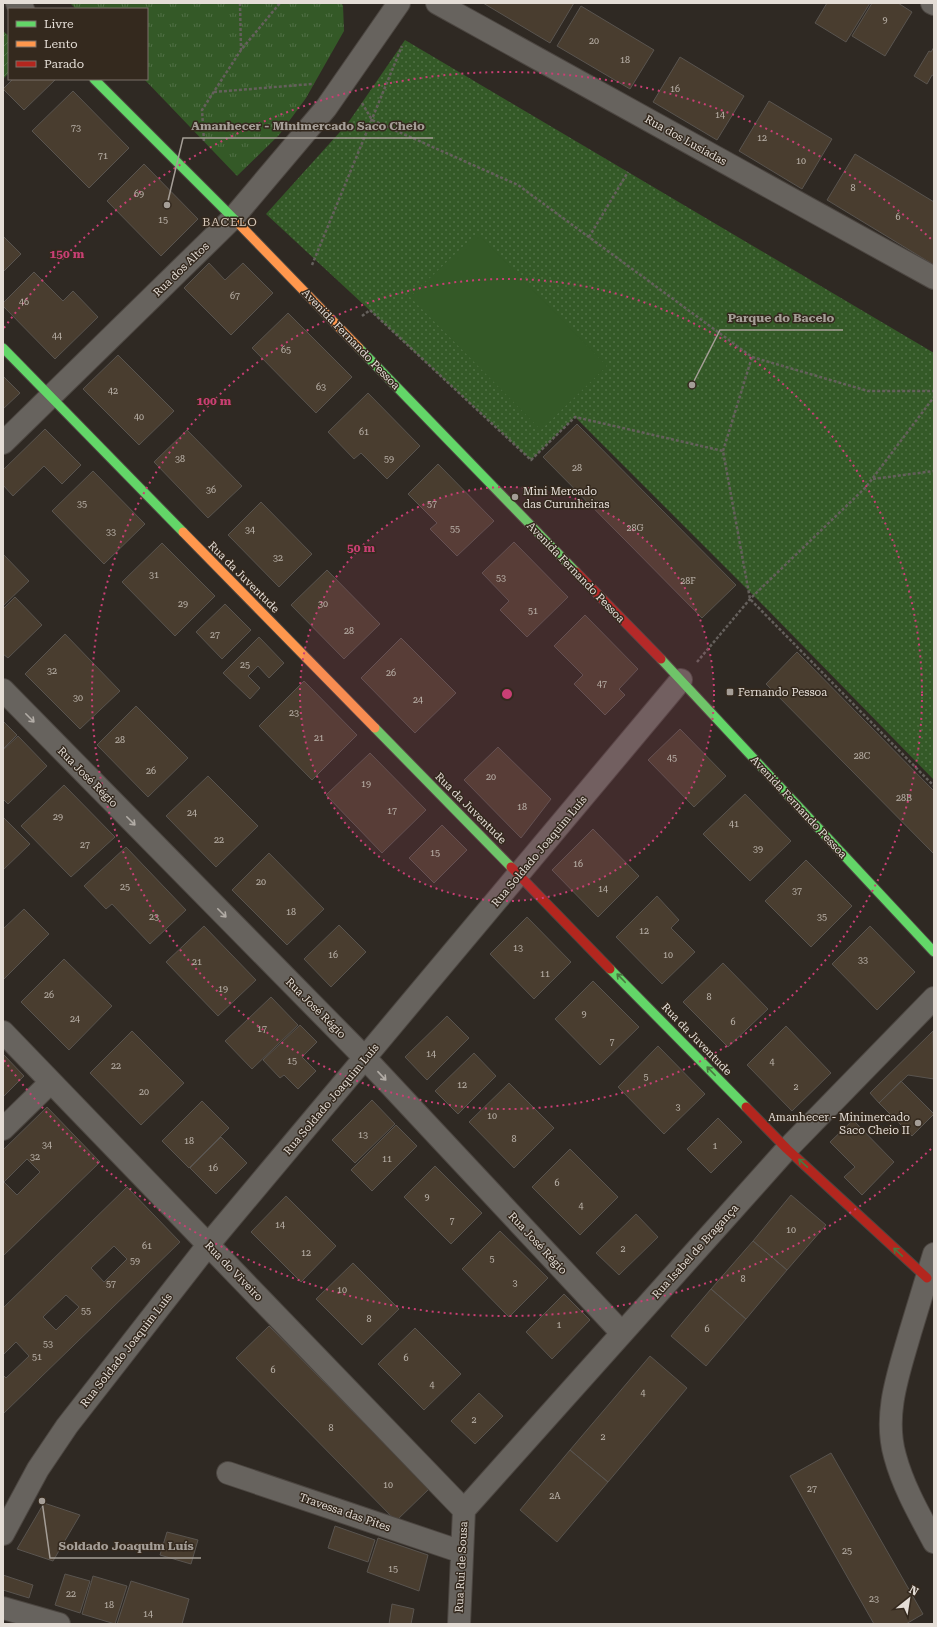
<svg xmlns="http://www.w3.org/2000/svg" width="937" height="1627" viewBox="0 0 937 1627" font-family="'Roboto Serif',serif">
	<defs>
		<pattern id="grass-tufts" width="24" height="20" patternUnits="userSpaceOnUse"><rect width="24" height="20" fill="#345927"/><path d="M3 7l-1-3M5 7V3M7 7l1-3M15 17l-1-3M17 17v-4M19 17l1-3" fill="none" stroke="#517046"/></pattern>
		<pattern id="park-dots" width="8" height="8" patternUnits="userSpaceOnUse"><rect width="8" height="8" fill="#345927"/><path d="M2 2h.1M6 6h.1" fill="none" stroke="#517046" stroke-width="1.8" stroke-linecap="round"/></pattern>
		<pattern id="garden-furrows" width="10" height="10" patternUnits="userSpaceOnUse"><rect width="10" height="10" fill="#345927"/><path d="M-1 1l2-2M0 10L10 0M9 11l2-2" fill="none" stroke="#517046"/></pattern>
	</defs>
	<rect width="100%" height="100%" fill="#2f2923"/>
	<!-- grass -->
	<path fill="url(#grass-tufts)" d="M70,3H340L343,5L344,31L306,98L279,135L237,176L144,79H147V9H76Z"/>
	<!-- park -->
	<path fill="url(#park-dots)" d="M405,40L934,353V780L758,600L575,417L531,460L266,214L348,123Z"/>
	<!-- garden -->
	<path fill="url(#garden-furrows)" d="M3,31L9,36V73L3,79Z"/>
	<!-- pitch -->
	<path fill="#345927" d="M477,233L607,366L541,430L410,297Z"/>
	<!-- building -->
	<path fill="#493d2f" stroke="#59544f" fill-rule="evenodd" d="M483,3H574L550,43Z
		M827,3H870L846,42L815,23Z
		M872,3H898L912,12L885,56L852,36Z
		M581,6L654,50L630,89L557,46Z
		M934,47V76L932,75L927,84L914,76L929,51L931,52Z
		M680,57L744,96L717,140L653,102Z
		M13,79H56L24,110L3,89Z
		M73,91L129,148L89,188L32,131Z
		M769,101L832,139L802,189L739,151Z
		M855,154L934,202V265L827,200Z
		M144,164L198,219L161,256L107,201Z
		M3,236L21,254L3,272Z
		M209,263L225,280L243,263L273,293L231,335L184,288Z
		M34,272L63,301L73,291L98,317L55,359L3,306V303Z
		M288,313L352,377L316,413L252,348Z
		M118,355L174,411L139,445L83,389Z
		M3,376L20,393L3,409Z
		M368,393L420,446L387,479L361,453L354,459L328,432Z
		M577,424L736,585L702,618L543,457Z
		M45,429L81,465L62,484L44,466L13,496L3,485V470Z
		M187,430L242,486L208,518L154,462Z
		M438,464L494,521L457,556L430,529L437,523L408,494Z
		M93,471L145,524L104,564L52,511Z
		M261,502L312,554L279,587L228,535Z
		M514,542L568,597L527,637L500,610L509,601L482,573Z
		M162,543L215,596L175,636L122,582Z
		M3,554L29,581L3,606Z
		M327,570L380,624L344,659L291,605Z
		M15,597L42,625L8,658L3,654V609Z
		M225,604L251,630L222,659L196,632Z
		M585,615L638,669L619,689L625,695L605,715L574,684L583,675L554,646Z
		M65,634L120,691L80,729L25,674Z
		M259,637L284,663L269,678L258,666L248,676L260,688L250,699L223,673Z
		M401,638L456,693L415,733L361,678Z
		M797,652L934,791V854L766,684Z
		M304,681L357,735L312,780L259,726Z
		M136,706L188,758L148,797L97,745Z
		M3,721L17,735L3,749Z
		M680,729L726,776L694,807L648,760Z
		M18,736L47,766L8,804L3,799V750Z
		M498,747L551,799L521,838L464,780Z
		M370,753L426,810L382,853L326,795Z
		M208,776L258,826L216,867L166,816Z
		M64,785L115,837L71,877L21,826Z
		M745,794L791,841L750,881L703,834Z
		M3,817L30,844L3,870Z
		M442,825L467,850L434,883L409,858Z
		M593,829L639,876L598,917L552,870Z
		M126,847L186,910L150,944L112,904L106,909L84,886Z
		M269,853L324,909L287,945L232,890Z
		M806,860L852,906L811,947L765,901Z
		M657,896L679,920L671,928L695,952L662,984L616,937Z
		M24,909L49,934L3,980V929Z
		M527,917L571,962L534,999L490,954Z
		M339,925L366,952L331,987L304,959Z
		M204,926L256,980L218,1016L166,962Z
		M870,926L915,972L877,1010L832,964Z
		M64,959L112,1006L69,1050L21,1002Z
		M723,963L768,1009L728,1047L683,1002Z
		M593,981L639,1027L600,1065L555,1019Z
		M271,997L298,1025L252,1069L225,1041Z
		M447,1016L469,1038L427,1080L405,1057Z
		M300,1025L317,1042L302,1057L316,1071L298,1089L284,1075L280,1078L263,1060Z
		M786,1026L831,1073L792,1111L747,1065Z
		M132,1031L184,1083L141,1125L90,1073Z
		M933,1031L934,1079L908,1075L879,1103L870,1093Z
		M658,1046L705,1094L664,1134L618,1087Z
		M474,1053L496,1076L458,1114L435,1091Z
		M3,1054L24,1076L3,1097Z
		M901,1081L934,1114L912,1136L879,1103Z
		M509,1083L554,1128L514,1168L469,1122Z
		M372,1100L395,1124L355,1163L332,1140Z
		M202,1101L229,1128L189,1168L162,1141Z
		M47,1107L100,1162L3,1256V1150ZM27,1159L40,1172L17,1195L4,1182Z
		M718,1118L742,1142L711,1173L687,1149Z
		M853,1120L894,1162L862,1195L844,1177L855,1167L830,1142Z
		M396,1125L417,1146L372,1191L351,1170Z
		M221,1137L247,1163L216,1194L190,1168Z
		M570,1149L618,1197L580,1235L532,1187Z
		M435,1166L482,1213L451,1244L404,1197Z
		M127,1187L180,1242L3,1414V1375L6,1378L29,1356L16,1342L3,1355V1308ZM114,1246L127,1259L104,1282L91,1268ZM66,1295L79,1307L56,1330L43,1317Z
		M791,1195L826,1225L787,1270L753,1241Z
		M286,1196L336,1246L301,1282L251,1232Z
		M636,1214L658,1237L619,1275L596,1253Z
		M500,1231L548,1278L509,1317L462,1269Z
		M753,1241L787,1270L746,1319L711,1289Z
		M353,1263L399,1309L362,1345L316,1299Z
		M711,1289L746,1319L706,1366L671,1336Z
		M564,1294L590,1320L552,1359L526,1332Z
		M269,1326L429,1489L396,1521L236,1358Z
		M415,1328L461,1374L424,1410L378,1364Z
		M650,1356L687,1388L608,1482L570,1450Z
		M479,1393L503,1416L475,1444L451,1421Z
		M570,1450L608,1482L557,1542L520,1510Z
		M831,1453L923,1614L906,1624H874L790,1476Z
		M44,1503L80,1515L53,1561L17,1549Z
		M335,1526L375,1540L368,1562L328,1548Z
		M167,1532L198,1540L191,1564L160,1555Z
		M378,1538L428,1555L419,1591L367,1572Z
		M65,1574L90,1581L80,1613L55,1605Z
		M3,1575L33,1585L29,1598L3,1590Z
		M93,1576L127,1586L115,1624L82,1614Z
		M131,1581L189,1599L182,1624H117Z
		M392,1604L414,1609L411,1624H389Z"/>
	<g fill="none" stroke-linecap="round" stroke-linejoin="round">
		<defs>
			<path id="street" d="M17,3L23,9
				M437,3L934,278
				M932,3L934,4
				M3,443L233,218L326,108L399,3
				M3,690L365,1058L621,1332
				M3,1032L464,1510
				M3,1129L51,1082
				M934,1254C926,1280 918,1307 910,1333C899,1372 883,1414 895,1456C903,1486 919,1514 934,1542
				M228,1473L462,1552
				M464,1510L787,1149L934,998
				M3,1534L38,1469L67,1426L208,1245L681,680
				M3,1608L59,1624
				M459,1624L464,1510"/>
			<path id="fast" d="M94,79L239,224
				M3,348L183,532
				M359,348L576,572
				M661,659L934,952
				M375,728L511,867
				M610,969L746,1107"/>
			<path id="slow" d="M239,224L359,348
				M183,532L375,728"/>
			<path id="jam" d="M576,572L661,659
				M511,867L610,969
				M746,1107L787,1149L927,1278"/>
		</defs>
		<!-- street casing -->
		<use href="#street" stroke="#4c4641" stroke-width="24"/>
		<!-- fast casing -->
		<use href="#fast" stroke="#4c4641" stroke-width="11"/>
		<!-- slow casing -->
		<use href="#slow" stroke="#4c4641" stroke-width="11"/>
		<!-- jam casing -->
		<use href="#jam" stroke="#4c4641" stroke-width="11"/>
		<!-- path -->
		<path stroke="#65605c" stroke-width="2.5" stroke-dasharray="3 2" stroke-linecap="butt" d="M240,3L241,50
			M214,92L312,84
			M362,103L372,120L518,185L752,357L868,391H934
			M204,141L202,110L241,50L280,3
			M589,237L628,172
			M312,265L402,46
			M362,316L370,310L531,460L575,417L723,451L750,599L934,786
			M723,451L752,357
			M873,479L934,471
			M697,662L750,599L866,487L934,397"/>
		<!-- street -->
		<use href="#street" stroke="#67635e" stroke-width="22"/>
		<!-- fast -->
		<use href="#fast" stroke="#63d668" stroke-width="9"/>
		<!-- slow -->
		<use href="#slow" stroke="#ff974d" stroke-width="9"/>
		<!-- jam -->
		<use href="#jam" stroke="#b3261e" stroke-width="9"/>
	</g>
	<!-- one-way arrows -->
	<defs><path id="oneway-shaft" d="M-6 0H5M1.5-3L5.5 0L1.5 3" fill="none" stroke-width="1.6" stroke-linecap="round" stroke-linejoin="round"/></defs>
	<g stroke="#b2aca6">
		<use href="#oneway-shaft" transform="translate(30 718) rotate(45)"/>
		<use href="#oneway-shaft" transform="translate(131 821) rotate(45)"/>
		<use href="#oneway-shaft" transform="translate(222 913) rotate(45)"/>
		<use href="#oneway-shaft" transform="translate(382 1076) rotate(47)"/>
	</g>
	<g stroke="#49773f">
		<use href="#oneway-shaft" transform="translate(621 978) rotate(-134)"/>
		<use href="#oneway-shaft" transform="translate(711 1071) rotate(-134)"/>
		<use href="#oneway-shaft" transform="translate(803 1163) rotate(-137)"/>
		<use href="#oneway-shaft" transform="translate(898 1252) rotate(-137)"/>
	</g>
	<!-- distance rings -->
	<circle cx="507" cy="694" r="207" fill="#c93f74" fill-opacity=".12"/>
	<g fill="none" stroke="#c93f74" stroke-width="2" stroke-dasharray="2 4">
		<circle cx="507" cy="694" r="207"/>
		<circle cx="507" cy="694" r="415"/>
		<path d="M931 1149A622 622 0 0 1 4 1060M4 328A622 622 0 0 1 931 239"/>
	</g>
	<!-- markers -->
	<g fill="#a59e97" stroke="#34291e" stroke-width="1.5">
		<circle cx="515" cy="497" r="4"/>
		<rect x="726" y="688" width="8" height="8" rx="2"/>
		<circle cx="918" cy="1123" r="4"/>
	</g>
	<g text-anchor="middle" stroke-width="3" stroke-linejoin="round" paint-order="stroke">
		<!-- number labels -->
		<g font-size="9" fill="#bdb5ac">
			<text x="885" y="23">9</text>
			<text x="594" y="44">20</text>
			<text x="625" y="63">18</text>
			<text x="675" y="92">16</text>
			<text x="720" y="118">14</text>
			<text x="76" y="131">73</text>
			<text x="762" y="141">12</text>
			<text x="103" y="159">71</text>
			<text x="801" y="164">10</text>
			<text x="853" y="191">8</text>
			<text x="139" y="197">69</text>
			<text x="898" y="220">6</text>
			<text x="163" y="223">15</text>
			<text x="235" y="299">67</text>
			<text x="24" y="305">46</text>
			<text x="57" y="339">44</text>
			<text x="286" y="353">65</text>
			<text x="321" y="390">63</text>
			<text x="113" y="394">42</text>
			<text x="139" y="420">40</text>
			<text x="364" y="435">61</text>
			<text x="180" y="462">38</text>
			<text x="389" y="462">59</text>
			<text x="577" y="471">28</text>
			<text x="211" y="493">36</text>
			<text x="82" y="507">35</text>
			<text x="432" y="507">57</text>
			<text x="635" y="531">28G</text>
			<text x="455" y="532">55</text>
			<text x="250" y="533">34</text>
			<text x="111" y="535">33</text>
			<text x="278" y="561">32</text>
			<text x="154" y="578">31</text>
			<text x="501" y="581">53</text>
			<text x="688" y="584">28F</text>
			<text x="183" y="607">29</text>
			<text x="323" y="607">30</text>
			<text x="533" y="614">51</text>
			<text x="349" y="634">28</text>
			<text x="215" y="638">27</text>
			<text x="245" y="668">25</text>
			<text x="52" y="674">32</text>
			<text x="391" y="676">26</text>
			<text x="602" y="687">47</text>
			<text x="78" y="701">30</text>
			<text x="418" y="703">24</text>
			<text x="294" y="716">23</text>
			<text x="319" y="741">21</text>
			<text x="120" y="743">28</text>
			<text x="862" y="759">28C</text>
			<text x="672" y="761">45</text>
			<text x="151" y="774">26</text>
			<text x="491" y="780">20</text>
			<text x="366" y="787">19</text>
			<text x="904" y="801">28B</text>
			<text x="522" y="810">18</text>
			<text x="392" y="814">17</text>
			<text x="192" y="816">24</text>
			<text x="58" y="820">29</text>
			<text x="734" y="827">41</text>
			<text x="219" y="843">22</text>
			<text x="85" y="848">27</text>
			<text x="758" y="852">39</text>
			<text x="435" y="856">15</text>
			<text x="578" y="867">16</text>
			<text x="261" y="885">20</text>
			<text x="125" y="890">25</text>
			<text x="603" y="892">14</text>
			<text x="797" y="894">37</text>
			<text x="291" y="915">18</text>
			<text x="154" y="920">23</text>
			<text x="822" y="920">35</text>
			<text x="644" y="934">12</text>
			<text x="518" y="951">13</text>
			<text x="333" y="958">16</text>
			<text x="668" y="958">10</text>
			<text x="863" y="963">33</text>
			<text x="197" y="965">21</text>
			<text x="545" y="977">11</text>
			<text x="223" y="992">19</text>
			<text x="49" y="998">26</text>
			<text x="709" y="1000">8</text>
			<text x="584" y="1017">9</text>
			<text x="75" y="1022">24</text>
			<text x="733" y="1025">6</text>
			<text x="262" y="1032">17</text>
			<text x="612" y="1045">7</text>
			<text x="431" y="1057">14</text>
			<text x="292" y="1064">15</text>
			<text x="772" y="1065">4</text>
			<text x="116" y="1069">22</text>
			<text x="646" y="1080">5</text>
			<text x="462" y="1088">12</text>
			<text x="796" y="1090">2</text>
			<text x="144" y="1095">20</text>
			<text x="678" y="1110">3</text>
			<text x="492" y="1119">10</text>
			<text x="363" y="1138">13</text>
			<text x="514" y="1142">8</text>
			<text x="189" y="1144">18</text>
			<text x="47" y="1148">34</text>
			<text x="715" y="1149">1</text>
			<text x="35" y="1160">32</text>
			<text x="387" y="1162">11</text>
			<text x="213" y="1171">16</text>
			<text x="557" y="1186">6</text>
			<text x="427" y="1200">9</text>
			<text x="581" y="1209">4</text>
			<text x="452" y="1224">7</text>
			<text x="280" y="1228">14</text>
			<text x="791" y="1233">10</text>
			<text x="147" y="1249">61</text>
			<text x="623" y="1252">2</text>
			<text x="306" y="1256">12</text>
			<text x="492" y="1262">5</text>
			<text x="135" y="1264">59</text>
			<text x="743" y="1282">8</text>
			<text x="515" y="1286">3</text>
			<text x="111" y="1287">57</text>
			<text x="342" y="1293">10</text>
			<text x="86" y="1314">55</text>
			<text x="369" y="1322">8</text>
			<text x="559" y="1328">1</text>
			<text x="707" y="1332">6</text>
			<text x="48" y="1347">53</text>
			<text x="37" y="1360">51</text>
			<text x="406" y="1361">6</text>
			<text x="273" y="1373">6</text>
			<text x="432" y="1388">4</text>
			<text x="643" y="1396">4</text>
			<text x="474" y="1423">2</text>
			<text x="331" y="1431">8</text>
			<text x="603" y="1440">2</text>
			<text x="388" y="1488">10</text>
			<text x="812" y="1492">27</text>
			<text x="555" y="1499">2A</text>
			<text x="847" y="1554">25</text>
			<text x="393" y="1572">15</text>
			<text x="71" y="1597">22</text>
			<text x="874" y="1602">23</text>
			<text x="109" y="1608">18</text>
			<text x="148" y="1617">14</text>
		</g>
		<!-- street labels -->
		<g font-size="11" fill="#e4ddd6" stroke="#34291e">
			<text transform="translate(686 140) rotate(29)" y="4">Rua dos Lusíadas</text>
			<text transform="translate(181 269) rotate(-44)" y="4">Rua dos Altos</text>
			<text transform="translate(351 339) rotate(46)" y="4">Avenida Fernando Pessoa</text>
			<text transform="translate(576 572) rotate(46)" y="4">Avenida Fernando Pessoa</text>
			<text transform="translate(244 577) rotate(45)" y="4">Rua da Juventude</text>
			<text transform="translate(88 777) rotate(45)" y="4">Rua José Régio</text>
			<text transform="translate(799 807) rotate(47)" y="4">Avenida Fernando Pessoa</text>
			<text transform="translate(471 808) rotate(45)" y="4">Rua da Juventude</text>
			<text transform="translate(539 851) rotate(-50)" y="4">Rua Soldado Joaquim Luís</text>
			<text transform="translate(316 1008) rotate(45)" y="4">Rua José Régio</text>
			<text transform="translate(697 1039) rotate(46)" y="4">Rua da Juventude</text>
			<text transform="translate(331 1099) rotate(-50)" y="4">Rua Soldado Joaquim Luís</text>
			<text transform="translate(538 1243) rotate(47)" y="4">Rua José Régio</text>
			<text transform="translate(695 1251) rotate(-48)" y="4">Rua Isabel de Bragança</text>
			<text transform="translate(234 1271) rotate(46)" y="4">Rua do Viveiro</text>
			<text transform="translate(126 1350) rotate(-52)" y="4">Rua Soldado Joaquim Luís</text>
			<text transform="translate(345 1512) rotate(19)" y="4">Travessa das Pites</text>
			<text transform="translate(461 1567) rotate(-87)" y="4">Rua Rui de Sousa</text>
		</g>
		<!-- poi labels -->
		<g font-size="11" fill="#e4ddd6" stroke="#34291e" text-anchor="start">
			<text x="523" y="495">Mini Mercado<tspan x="523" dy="13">das Curunheiras</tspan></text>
			<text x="738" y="696">Fernando Pessoa</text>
			<text x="910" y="1121" text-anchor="end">Amanhecer - Minimercado<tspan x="910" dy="13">Saco Cheio II</tspan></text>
		</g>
		<!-- neighbourhood labels -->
		<g font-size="12" letter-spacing="1" fill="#d6c8ba" stroke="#34291e">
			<text x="230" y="226">BACELO</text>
		</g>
	</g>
	<circle cx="507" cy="694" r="6" fill="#c93f74" stroke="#34291e" stroke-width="2"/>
	<g font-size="12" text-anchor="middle" font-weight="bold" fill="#c93f74" stroke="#34291e" stroke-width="3" stroke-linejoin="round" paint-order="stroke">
		<text x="67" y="258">150 m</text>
		<text x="214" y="405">100 m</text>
		<text x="361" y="552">50 m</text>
	</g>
	<!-- callouts -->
	<path fill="none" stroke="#a59e97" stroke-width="1.5" d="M167 205L183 138H433M692 385L720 330H843M42 1501L50 1558H201"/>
	<g fill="#a59e97" stroke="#34291e" stroke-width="1.5">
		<circle cx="167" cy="205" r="4"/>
		<circle cx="692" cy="385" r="4"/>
		<circle cx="42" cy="1501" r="4"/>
	</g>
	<g font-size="12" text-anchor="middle" font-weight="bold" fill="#a59e97" stroke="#34291e" stroke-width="3" stroke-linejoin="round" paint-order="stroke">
		<text x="308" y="130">Amanhecer - Minimercado Saco Cheio</text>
		<text x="781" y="322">Parque do Bacelo</text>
		<text x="126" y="1550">Soldado Joaquim Luís</text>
	</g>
	<!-- border -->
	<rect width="937" height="1627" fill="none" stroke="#e4ddd6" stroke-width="8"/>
	<!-- legend -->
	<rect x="8" y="8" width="140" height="72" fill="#34291e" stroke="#7a7168"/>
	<rect x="16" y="21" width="20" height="6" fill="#63d668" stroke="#7a7168"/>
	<text x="44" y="28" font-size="12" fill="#e4ddd6">Livre</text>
	<rect x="16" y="41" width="20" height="6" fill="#ff974d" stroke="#7a7168"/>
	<text x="44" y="48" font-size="12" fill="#e4ddd6">Lento</text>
	<rect x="16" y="61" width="20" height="6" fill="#b3261e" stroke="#7a7168"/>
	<text x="44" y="68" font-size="12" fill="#e4ddd6">Parado</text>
	<!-- north arrow -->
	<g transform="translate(909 1599) rotate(30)" stroke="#34291e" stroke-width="3" paint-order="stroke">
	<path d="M0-3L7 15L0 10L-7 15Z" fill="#e4ddd6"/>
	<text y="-6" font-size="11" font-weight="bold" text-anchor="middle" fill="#e4ddd6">N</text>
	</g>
</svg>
